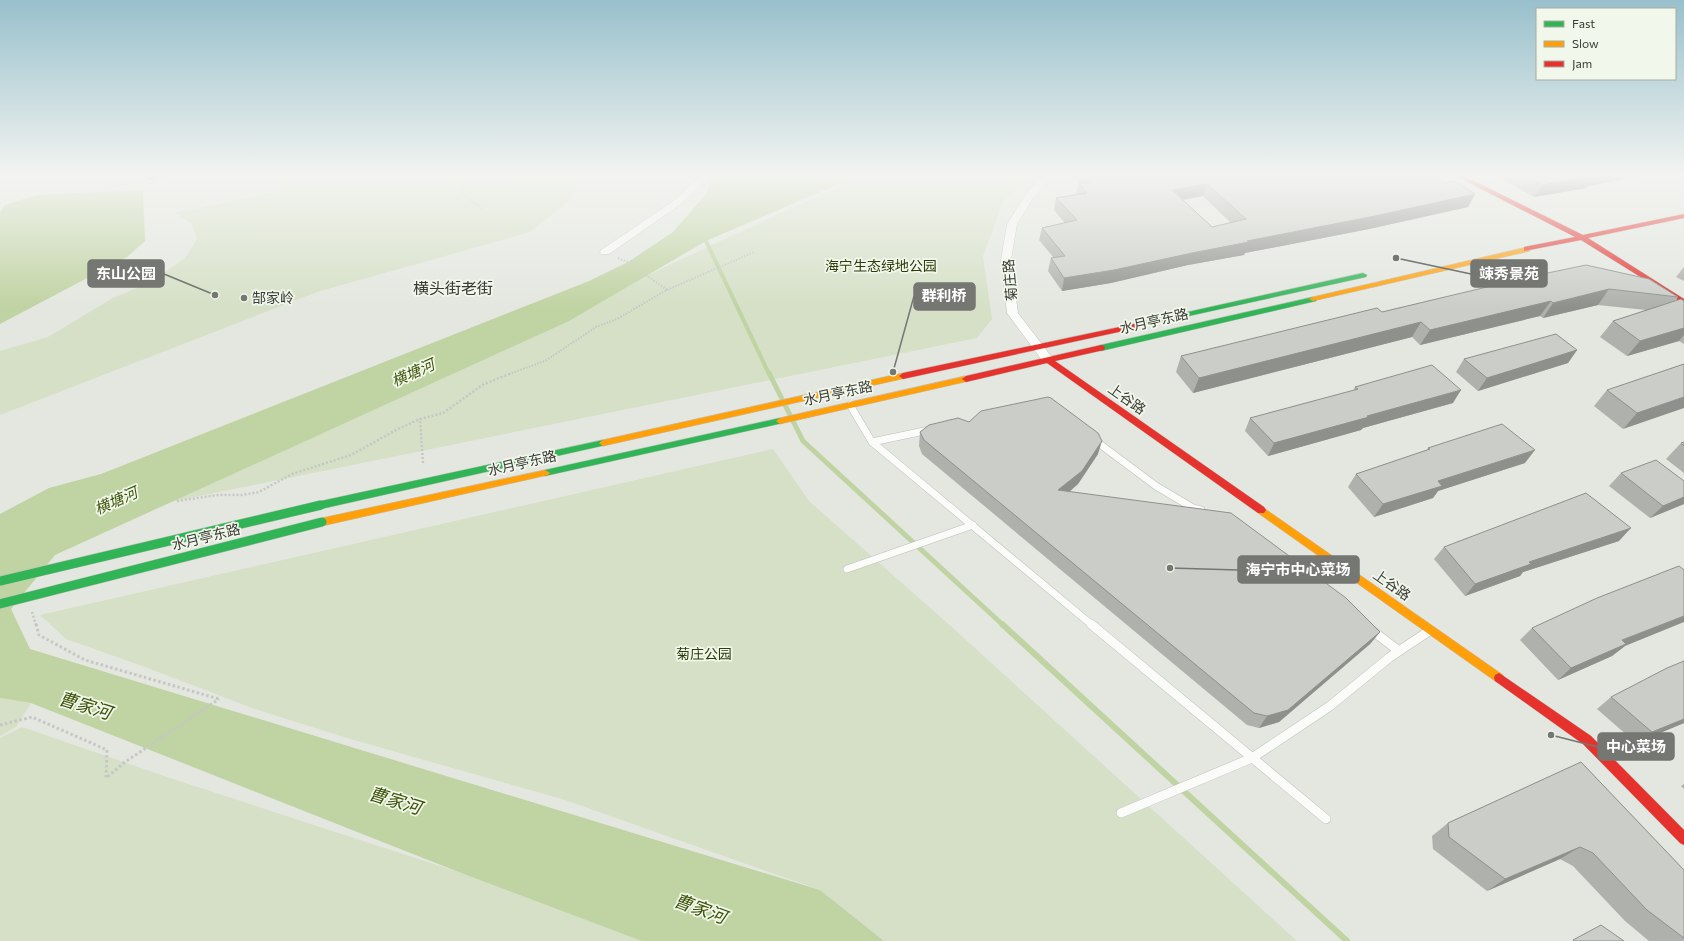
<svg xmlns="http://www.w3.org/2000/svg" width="1684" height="941" viewBox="0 0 1684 941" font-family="Commissioner,'Noto Sans SC',sans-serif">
	<rect width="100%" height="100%" fill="#e4e7e0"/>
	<!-- green -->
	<path fill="#d5e0c6" d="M280,176H581L569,201L530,232L317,292L0,415V351L48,337L113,298L149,283L185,258L197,239L191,223L174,213L281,191Z
		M865,176H1030L1003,202L983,256L992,319L977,338L160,504L774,216Z
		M773,449L809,501L954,629L1297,941H884L820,890L565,800L347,738L252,708L145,667L66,639L40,615Z
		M0,698L31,703L16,727L0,736Z
		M22,727L173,779L606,920L657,941H0V738Z"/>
	<!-- water -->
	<path fill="#c0d3a2" d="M711,176H857L706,241L569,321L55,555L11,609L30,649L820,890L884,941H642L456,871L31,703L0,698V514L49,488L101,474L589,281L628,262L673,232L707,193Z
		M143,190L145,241L127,257L0,324V212L5,205L37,195Z"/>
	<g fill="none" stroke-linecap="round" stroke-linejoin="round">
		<!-- stream-far2 -->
		<path stroke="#c0d3a2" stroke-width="4" d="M706,241L769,374"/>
		<!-- stream-far1 -->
		<path stroke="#c0d3a2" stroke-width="5" d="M769,373L803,441L1003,625"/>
		<!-- stream -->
		<path stroke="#c0d3a2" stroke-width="6" d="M1002,624L1347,941"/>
		<defs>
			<path id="lane-far1" d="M850,405L872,442L1092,625
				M1093,439L1156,486L1193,508L1201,510
				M872,442L929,430
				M847,569L973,525"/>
			<path id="lane" d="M1091,624L1326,819
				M1370,629L1399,651
				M1121,813L1252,758L1330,706L1390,657L1429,631"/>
			<path id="street" d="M700,176H710L681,204L609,254H601L600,252L601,250L675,200Z
				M1043,176H1053L1033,198L1017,224L1011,260L1018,313L1054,360L1052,363H1044L1007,313L1001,260L1007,224L1026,194Z"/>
			<path id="fast" d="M1363,273L1367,275L1366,277L1134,328L1130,326L1134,324Z
				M1313,297L1317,299L1316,301L1101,351L1097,348L1101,345Z
				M780,418L783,419L784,421L783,423L545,476L540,473L545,470Z
				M603,440L607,443L606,445L321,509L318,508L316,505L318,502L321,501Z"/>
			<path id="slow" d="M1527,247H1530V251L1313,301L1309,299L1313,297Z
				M903,373L906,374L907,376L906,378L603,446L599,443L603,440Z
				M966,376L970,379L969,381L780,424L776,421L780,418Z
				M545,470L550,473L548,475L322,526L319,525L317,522L319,519L322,518Z
				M1261,506L1503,675L1504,678L1503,681L1499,683L1495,681L1258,513L1256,510L1258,507Z"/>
			<path id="jam" d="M1456,176H1464L1583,235L1684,214V218L1588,238L1684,299V304L1581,240L1524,251V247L1575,237Z
				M1134,324L1138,326L1137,328L903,379L899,376L903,373Z
				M1101,345L1104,346L1105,348L1104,350L1055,361L1264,507L1266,510L1264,513H1258L1047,363L966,382L962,379L966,376Z
				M1499,673L1591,736L1684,830V845L1680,843L1583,744L1495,681L1494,678L1495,675Z"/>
		</defs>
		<!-- lane-far1 casing -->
		<use href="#lane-far1" stroke="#bdbfba" stroke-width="8"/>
		<!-- lane casing -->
		<use href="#lane" stroke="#bdbfba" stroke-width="10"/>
		<!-- street casing -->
		<use href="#street" stroke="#bdbfba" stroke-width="1"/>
		<!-- fast casing -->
		<use href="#fast" stroke="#bdbfba" stroke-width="1"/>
		<!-- slow casing -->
		<use href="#slow" stroke="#bdbfba" stroke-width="1"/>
		<!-- jam casing -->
		<use href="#jam" stroke="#bdbfba" stroke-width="1"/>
		<!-- path-far2 -->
		<path stroke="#c6c7c5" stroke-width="2" stroke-dasharray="1.5 1.5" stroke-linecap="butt" d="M467,176L461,192L482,209
			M667,290L754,252
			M509,374L545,361L596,327L617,319L667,290L628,262L618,258"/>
		<!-- path-far1 -->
		<path stroke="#c6c7c5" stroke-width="2.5" stroke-dasharray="2 2" stroke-linecap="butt" d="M423,463L420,419L443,413L484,384L512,373
			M177,501L218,495H242L259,492L292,474L351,455L398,429L420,419
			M32,612L36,625"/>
		<!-- path -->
		<path stroke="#c6c7c5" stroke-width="3" stroke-dasharray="2.5 2.5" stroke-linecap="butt" d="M36,624L39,635L85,660L219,699
			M0,725L32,717L107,750L106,778L125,762L219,699"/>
		<!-- lane-far1 -->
		<use href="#lane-far1" stroke="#fbfbfa" stroke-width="7"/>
		<!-- lane -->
		<use href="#lane" stroke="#fbfbfa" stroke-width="9"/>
		<!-- street -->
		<use href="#street" fill="#fbfbfa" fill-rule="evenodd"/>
		<!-- fast -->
		<use href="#fast" fill="#30b455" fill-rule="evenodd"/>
		<!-- slow -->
		<use href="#slow" fill="#ff9f0a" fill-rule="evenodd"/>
		<!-- jam -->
		<use href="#jam" fill="#e5322d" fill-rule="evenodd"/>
		<defs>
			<path id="fast-bridge" d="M0,581L321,505
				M0,604L322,522"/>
		</defs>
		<!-- fast-bridge casing -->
		<use href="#fast-bridge" stroke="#bdbfba" stroke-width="10" stroke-linecap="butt"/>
		<!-- fast-bridge -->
		<use href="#fast-bridge" stroke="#30b455" stroke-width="9"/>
	</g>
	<!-- wall -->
	<path fill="#afb1ac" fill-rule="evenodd" d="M1073,176H1435L1468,207L1369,229L1245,253L1244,255L1188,265L1111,283L1062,291L1048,271L1051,258H1054L1039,240L1042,228L1065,223L1054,210L1056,198L1076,194L1079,184H1080ZM1203,196L1231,223L1212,227L1183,200Z
		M1497,176H1639L1588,186L1587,188L1534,197Z
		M1684,267V281L1676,277Z
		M1533,276L1678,297L1675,301H1684V344L1679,341L1627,356L1600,337L1613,321L1646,310L1598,305L1543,318L1540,316L1420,345L1412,337L1193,393L1176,372L1181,356L1382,312Z
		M1577,350L1568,363L1478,391L1456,372L1464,359Z
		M1684,364L1623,429L1594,406L1607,390Z
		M1355,387L1453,403L1363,428L1361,430L1268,456L1245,431L1250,418L1353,391Z
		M969,422L1098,454L1078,484L1069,492L1380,632L1370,644L1279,722L1259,728L1247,725L922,454L919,446L920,432Z
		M1684,442V473L1666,459L1681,443Z
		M1428,448L1525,463L1438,491L1433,498L1374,517L1348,487L1356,474L1427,450Z
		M1621,473L1684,481V504L1650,518L1609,486Z
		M1619,541L1523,572L1520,576L1465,596L1434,559L1444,547Z
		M1532,628L1625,646L1612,656L1558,680L1520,640Z
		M1611,697L1684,723L1636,743L1597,709Z
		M1581,762L1684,870V941H1649L1625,921L1573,866L1560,859L1487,891L1433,849L1432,836L1448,823Z
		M1684,784V789L1681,786Z"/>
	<!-- shaded-wall -->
	<path fill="#8e908c" d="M146,176H170L148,180Z
		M1591,176H1639L1588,186L1587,188L1534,197L1542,185Z
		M1207,184L1203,196L1169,202L1172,190Z
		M1475,194L1468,207L1369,229L1245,253L1244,255L1188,265L1111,283L1062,291L1064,278Z
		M1609,289L1598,305L1543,318L1553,303Z
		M1551,301L1540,316L1420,345L1430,330Z
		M1421,322L1412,337L1193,393L1199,378Z
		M1684,328V335L1679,341L1627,356L1640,341Z
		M1577,350L1568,363L1478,391L1487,378Z
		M1461,390L1453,403L1363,428L1361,430L1268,456L1274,443L1367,416Z
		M1684,397V408L1623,429L1637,413Z
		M1102,441L1098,454L1078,484L1055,504L1058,490Z
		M1535,450L1525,463L1438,491L1433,498L1374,517L1383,504L1438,481Z
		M1684,497V504L1650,518L1663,506Z
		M1631,528L1619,541L1523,572L1520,576L1465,596L1475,584L1529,562Z
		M1684,616V622L1625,646L1612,656L1558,680L1571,668L1622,640Z
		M1380,632L1370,644L1279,722L1259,728L1267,716Z
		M1684,719V723L1636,743L1652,732Z
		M1580,847L1560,859L1487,891L1505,879Z"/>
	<!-- building -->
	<path fill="#cbcec8" stroke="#8e908c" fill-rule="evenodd" d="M1086,176H1435L1445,183L1455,181L1475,194L1375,216L1247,241L1249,242L1192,253L1114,270L1064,278L1051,258L1065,256L1042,228L1077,220L1056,198L1087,193L1079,184L1092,182ZM1207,184L1246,219L1212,227L1172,190Z
		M1526,176H1594L1542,185Z
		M1586,265L1649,279L1678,297L1609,289L1553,303L1551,301L1430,330L1421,322L1199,378L1181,356L1377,308L1382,312L1533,276Z
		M1681,299L1684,301V328L1640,341L1613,321Z
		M1556,334L1577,350L1487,378L1464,359Z
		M1684,364V397L1637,413L1607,390Z
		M1432,365L1461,390L1367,416L1369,417L1274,443L1250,418L1358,389L1355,387Z
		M1048,397L1051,398L1098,433L1102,441L1082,471L1058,490L1231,513L1346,598L1380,632L1288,710L1267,716L1254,713L924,440L920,432L929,425L958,418L969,422L981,411Z
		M1502,424L1535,450L1438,481L1442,486L1383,504L1356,474L1430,449L1428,448Z
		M1684,442V446L1681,443Z
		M1656,460L1684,481V497L1663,506L1621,473Z
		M1586,493L1631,528L1529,562L1531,564L1475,584L1444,547Z
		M1679,566L1684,570V616L1622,640L1626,644L1571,668L1532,628L1597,598Z
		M1684,661V719L1652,732L1611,697L1667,668Z
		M1581,762L1684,870V938L1647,910L1593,853L1580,847L1505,879L1449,837L1448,823Z
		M1601,925L1624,941H1574L1573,940Z"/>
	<!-- sky -->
	<linearGradient id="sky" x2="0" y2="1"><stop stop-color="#98c0cc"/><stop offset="0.57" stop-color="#f3f4f1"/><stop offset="1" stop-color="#f3f4f1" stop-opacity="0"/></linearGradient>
	<rect width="1684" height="308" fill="url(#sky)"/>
	<!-- markers -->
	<circle fill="#757772" stroke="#f1f7ea" stroke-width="1.5" cx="244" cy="298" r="4"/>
	<g text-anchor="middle" stroke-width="3.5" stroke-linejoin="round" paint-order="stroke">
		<!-- park labels -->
		<g font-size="14" fill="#2d3d0c" stroke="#f1f7ea">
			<text x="881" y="271">海宁生态绿地公园</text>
			<text x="704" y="659">菊庄公园</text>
		</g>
		<!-- street labels -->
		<g font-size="14" fill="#393b36" stroke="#f1f7ea">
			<text transform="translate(1010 280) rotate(-95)" y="5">菊庄路</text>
			<text transform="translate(1154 321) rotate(-13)" y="5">水月亭东路</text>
			<text transform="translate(838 393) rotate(-12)" y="5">水月亭东路</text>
			<text transform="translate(1127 399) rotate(35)" y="5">上谷路</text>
			<text transform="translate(522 463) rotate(-13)" y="5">水月亭东路</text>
			<text transform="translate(206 537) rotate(-14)" y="5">水月亭东路</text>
			<text transform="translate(1392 585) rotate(35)" y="5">上谷路</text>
		</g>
		<!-- poi labels -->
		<g font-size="14" fill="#393b36" stroke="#f1f7ea" text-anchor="start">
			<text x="252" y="303">郜家岭</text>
		</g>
		<!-- water labels -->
		<g font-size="15" font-style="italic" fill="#3d5308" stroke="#f1f7ea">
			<text transform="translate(413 373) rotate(-24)" y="5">横塘河</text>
			<text transform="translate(116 501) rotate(-24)" y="5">横塘河</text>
		</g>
		<!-- quarter labels -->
		<g font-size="16" fill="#393b36" stroke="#f1f7ea">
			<text x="453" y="294">横头街老街</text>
		</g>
		<!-- near-water labels -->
		<g font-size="18" font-style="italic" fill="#3d5308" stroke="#f1f7ea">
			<text transform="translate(85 706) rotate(17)" y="6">曹家河</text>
			<text transform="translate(395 801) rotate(17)" y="6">曹家河</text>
			<text transform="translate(700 909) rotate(20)" y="6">曹家河</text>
		</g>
	</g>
	<!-- callouts -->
	<path fill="none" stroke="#757772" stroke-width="1.5" d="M1396 258L1471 274M215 295L164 274M893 372L914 296M1170 568L1238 570M1551 735L1598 747"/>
	<g fill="#757772" stroke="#f1f7ea" stroke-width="1.5">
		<circle cx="1396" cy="258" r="4"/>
		<circle cx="215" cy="295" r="4"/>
		<circle cx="893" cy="372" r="4"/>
		<circle cx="1170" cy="568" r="4"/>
		<circle cx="1551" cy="735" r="4"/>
	</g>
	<g fill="#757772" stroke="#757772" stroke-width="1.5">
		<rect x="1471" y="260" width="76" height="27" rx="4"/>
		<rect x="88" y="260" width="76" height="27" rx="4"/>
		<rect x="914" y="283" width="61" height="27" rx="4"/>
		<rect x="1238" y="556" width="121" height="27" rx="4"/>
		<rect x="1598" y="733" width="76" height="27" rx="4"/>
	</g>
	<g font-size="15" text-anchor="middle" font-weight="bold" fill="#fff">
		<text x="1509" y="279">竦秀景苑</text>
		<text x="126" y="279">东山公园</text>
		<text x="944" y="301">群利桥</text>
		<text x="1298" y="575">海宁市中心菜场</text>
		<text x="1636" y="752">中心菜场</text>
	</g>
	<!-- legend -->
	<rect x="1536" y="8" width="140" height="72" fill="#f1f7ea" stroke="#a7aca2"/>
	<rect x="1544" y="21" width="20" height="6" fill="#30b455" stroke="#a7aca2"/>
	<text x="1572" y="28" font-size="12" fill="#393b36">Fast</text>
	<rect x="1544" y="41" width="20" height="6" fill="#ff9f0a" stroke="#a7aca2"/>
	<text x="1572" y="48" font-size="12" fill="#393b36">Slow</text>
	<rect x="1544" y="61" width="20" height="6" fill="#e5322d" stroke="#a7aca2"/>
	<text x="1572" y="68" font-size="12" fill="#393b36">Jam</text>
</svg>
